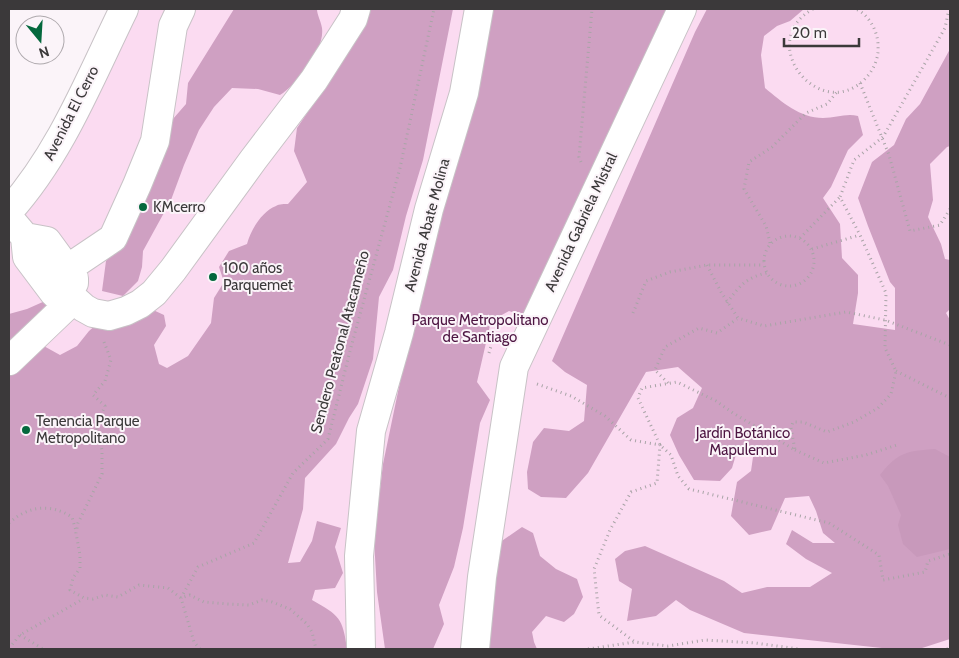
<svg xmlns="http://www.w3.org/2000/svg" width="959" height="658" viewBox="0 0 959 658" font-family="Cabin,sans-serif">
	<rect width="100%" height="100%" fill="#fbf4f9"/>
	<!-- green -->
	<path fill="#fbdbf1" d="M140,9H950V649H9V218L52,177Z"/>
	<!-- forest -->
	<path fill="#cfa0c2" d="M234,9H317C317,15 321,21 322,28C325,50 297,84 280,95L258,89L232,88L214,107L199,130L184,165L171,200L143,251L142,267L138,281L123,296L102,291L106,261L124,234L166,127L186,104L188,83Z
		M369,9H453L423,160L406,216L393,270L379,297L373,359L358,404L349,418L336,444L305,478L303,509L288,563L300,562L312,541L317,521L341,528L335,547L343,573L335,588L315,590L312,600C339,615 343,618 347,649H9V314L27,309L45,301L57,311L42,345L60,355L77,346L89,331L105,317L151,309L164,315L166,326L154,345L159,364L167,368L188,356L211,323L214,298L224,282L219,267L229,251L247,244C251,230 261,212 276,206C279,204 285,204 288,204L307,182L294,151L297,128L330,79Z
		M488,9H670L527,317L509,311L491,321L477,382L490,400L480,423L463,528L454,567L439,605L444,624L433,649H385L377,592L374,539L383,464L405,358L475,85Z
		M707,9H804L790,21L777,26L764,36L761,55L765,88C782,102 800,118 823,118C836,118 846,113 858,116L863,135L848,150L831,187L823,198L840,224L842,258L858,275V293L853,324L895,330V288L890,282L868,226L858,198L872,162L894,145L906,119L920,104L950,49V146L947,147L930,164L933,200L928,217L941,244L945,259L950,260V309L946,313L950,320V639L919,649H891L744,633L690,610L676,600L656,616L627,621L632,589L619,581L615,559L625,551L645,546L724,581L742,593L767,587H810L832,573L806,559L786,544L792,530L813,543H835L823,533L816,511L809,496L785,498L771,530L749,535L731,516L737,482L751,471L753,457L738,448L732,468L720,481L694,480L679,455L670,435L677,418L693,408L702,388L678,367L646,372L588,473L566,498L541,497L528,489L527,472L533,442L544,428L569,431L584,421L587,385L565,372L552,361L695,32Z
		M522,527L533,533L540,556L556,569L577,579L583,597L574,614L564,622L546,616L532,632L534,642L537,649H478L493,547Z"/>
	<!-- water -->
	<path fill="#c899bb" d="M935,449L950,457V549L917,557L903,544L898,525L901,515L888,486L880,475C898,452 907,451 935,449Z"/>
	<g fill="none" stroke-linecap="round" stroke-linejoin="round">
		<defs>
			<path id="minor" d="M9,211C61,153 90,78 124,9
				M9,218L25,237L27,257L54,293L74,299L84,308L93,313L109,316L126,311L140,304L154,293L173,270L253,160L314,80L353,19L356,9
				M25,237L47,241L74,278V283
				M67,269L113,238L137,185L155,141L173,26L181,9
				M9,361L74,299
				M361,649L359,556L371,431L399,333L429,209L464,93L479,9
				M475,649L482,577L514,367L682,9"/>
		</defs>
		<!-- minor casing -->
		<use href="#minor" stroke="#c8c2c6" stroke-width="30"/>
		<!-- path -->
		<path stroke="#a9a4a7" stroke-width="3" stroke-dasharray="1 4" stroke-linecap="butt" d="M813,9C754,42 819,123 864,80C873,71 879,59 878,46C878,31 869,15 856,9
			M949,9L945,28L883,137L854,160L840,197L860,235L886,293L885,348L896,371L891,394L878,408L854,422L827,432L803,422H793L791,428L795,450L733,413L716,401L677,382L642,388L638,398L660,445L671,455L678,476L689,489L829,523L879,555L883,580L925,572L928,561L950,554
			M860,83L889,155L910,231L940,225L950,209
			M581,162L579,157L592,9
			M764 261a25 25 0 1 1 50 0a25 25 0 1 1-50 0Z
			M800,238L840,197
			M770,243L766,226L744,189L749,162L772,147L806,113L827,104L837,92
			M812,249L860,235
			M707,265L721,292L738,318L764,326L846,312L885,320L950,345
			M727,303C739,286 747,277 767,273
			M633,313L646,281L670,272L707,265H764
			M104,342L111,360L105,381L93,395L105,406L99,420L97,429L102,450V474L78,523L76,533L80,555V568L73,578L70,590L84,598L93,599L105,595L118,597L139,585L168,588L181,598L190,595L204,602L228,604L249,605L262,600L272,602L290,609L307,624L312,632L316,649
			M489,353L494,336
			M896,371L950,398
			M668,383L655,370L665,347L699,328L717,333L737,319
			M537,384L571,396L605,416L631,440L660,445L657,483L631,492L610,530L594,569L599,615L635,642
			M795,450L824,463L866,455L897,445
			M9,523C28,506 50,503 72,517L76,531
			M20,635L43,649
			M9,648L20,635L83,599
			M200,649L194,642L181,598L198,567L254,543L293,473L328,439L350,351L400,168L434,9
			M588,649L635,642L668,646L705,640L755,643L799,649
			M947,649L950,648"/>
		<!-- minor -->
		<use href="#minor" stroke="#fff" stroke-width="28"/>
	</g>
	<!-- markers -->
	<g fill="#04683d" stroke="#fbf4f9" stroke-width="2">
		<circle cx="143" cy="207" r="5"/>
		<circle cx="213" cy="277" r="5"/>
		<circle cx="26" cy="430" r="5"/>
	</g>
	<g text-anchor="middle" stroke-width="4" stroke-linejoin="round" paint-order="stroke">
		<!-- street labels -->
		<g font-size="15" fill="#3b393a" stroke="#fbf4f9">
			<text transform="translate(71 113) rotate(-63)" y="5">Avenida El Cerro</text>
			<text transform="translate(581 222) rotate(-65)" y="5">Avenida Gabriela Mistral</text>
			<text transform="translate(427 225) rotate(-75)" y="5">Avenida Abate Molina</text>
			<text transform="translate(340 342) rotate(-75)" y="5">Sendero Peatonal Atacameño</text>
		</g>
		<!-- poi labels -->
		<g font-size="15" fill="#3b393a" stroke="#fbf4f9" text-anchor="start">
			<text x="153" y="212">KMcerro</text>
			<text x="223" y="273">100 años<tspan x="223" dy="17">Parquemet</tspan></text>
			<text x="36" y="426">Tenencia Parque<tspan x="36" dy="17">Metropolitano</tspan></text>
		</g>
		<!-- park labels -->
		<g font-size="15" fill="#4d1542" stroke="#fbf4f9">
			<text x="480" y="325">Parque Metropolitano<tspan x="480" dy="17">de Santiago</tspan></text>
			<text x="743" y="438">Jardín Botánico<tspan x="743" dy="17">Mapulemu</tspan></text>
		</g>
	</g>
	<!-- border -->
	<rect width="959" height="658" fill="none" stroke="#3b393a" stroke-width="20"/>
	<!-- north arrow -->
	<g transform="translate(40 40) rotate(162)"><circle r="24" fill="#fbf4f9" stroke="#aea9ad"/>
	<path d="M0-4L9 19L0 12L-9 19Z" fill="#04683d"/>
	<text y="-8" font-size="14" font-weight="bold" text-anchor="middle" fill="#3b393a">N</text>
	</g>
	<!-- scale -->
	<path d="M784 38v8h75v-8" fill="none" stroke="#3b393a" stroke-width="2.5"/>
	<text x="792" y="38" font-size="15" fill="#3b393a" stroke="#fbf4f9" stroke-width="4" paint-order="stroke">20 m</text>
</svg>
